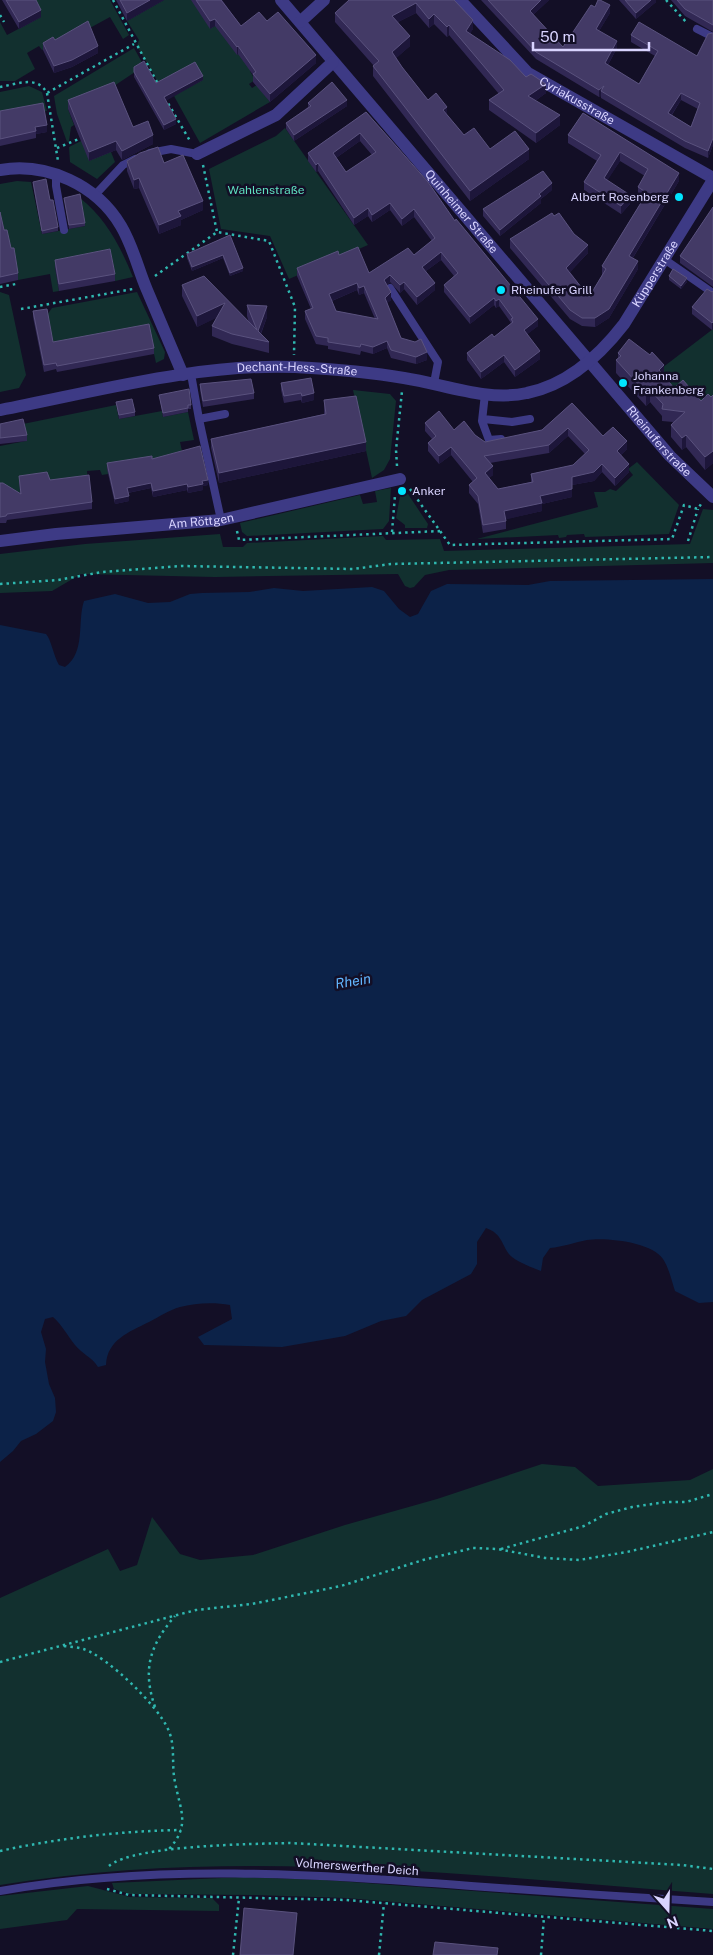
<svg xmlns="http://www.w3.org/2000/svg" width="713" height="1955" viewBox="0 0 713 1955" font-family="'Public Sans',sans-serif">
	<rect width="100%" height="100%" fill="#130f26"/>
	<!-- green -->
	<path fill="#12302f" d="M32,0H110L129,35L123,39L110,17L55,47L53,45L42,50L39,46L27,53L35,69L15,81H0V22L7,35L41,17Z
		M164,0H210L197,8L210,28L215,26L253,43L250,71L255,80L249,84L252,88L257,85L270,102L200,143L174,96L161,87L137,46L139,40L127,21Z
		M134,48L144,66L96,98L68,109L74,125L71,127L69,141L67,142L57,114L54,96Z
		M29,86L42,92L47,111L0,121V92Z
		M285,128L368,245L289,279L270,236L221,229L209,169L276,136Z
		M81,141L111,152L115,162L97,179L70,162L69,147Z
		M17,181L31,182L42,234L85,226L80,198C106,218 121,248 133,277L115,281L110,257L55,267L59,291L53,292L50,274L18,280L14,255L4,237L0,219V184Z
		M0,292L9,295L26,375L19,388L0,392Z
		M137,292L165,352L164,359L156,363L149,331L52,348L47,315L52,308Z
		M713,329V407L675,400L658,371Z
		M353,390L390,394L396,401L390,459L384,470L372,478Z
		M116,405L119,419L162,411L163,417L188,412L194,440L180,442L182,451L170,454L172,464L102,475L100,470L87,471L88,482L7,494L0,490V446L26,441L23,424Z
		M637,462L679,505L669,534L585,537L584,534L567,535L566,537L559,538L558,535L477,539L598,507L594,492H605L610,489L616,491L633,475L628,469Z
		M391,488L389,521L383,529L247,536L242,532L240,523L360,495L363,504L377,502L375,491Z
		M408,494L428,524L427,528H405V525L396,518L400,496Z
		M703,509L713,510V563L449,570L425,575L414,587L410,588L405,586L398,574L215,577L81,574L52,591L0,593V554L85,544L220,534L223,547H243L247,543L383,536L386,540L440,539L444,551L690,544Z
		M542,1464L575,1467L598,1486L690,1480L713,1469V1894C477,1876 235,1846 0,1885V1598L108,1549L120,1571L137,1565L152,1517L180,1554L200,1560L253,1555L345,1525L437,1499Z
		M243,1877L324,1880L713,1909V1929L346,1898L254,1895L129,1894L114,1889L112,1883Z
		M88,1886L130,1897L212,1898L219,1905V1911L77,1909L67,1920L0,1929V1896Z"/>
	<!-- water -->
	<path fill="#0c2248" d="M713,579V1302L699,1303L675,1291C672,1282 669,1268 663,1259C652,1242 606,1237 587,1240C575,1242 563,1247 550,1248L543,1258L541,1271C531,1267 520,1263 512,1257C502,1249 504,1234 486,1228L477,1242V1264L471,1274L422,1300L406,1316L381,1321L345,1336L282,1347L204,1345L198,1337L232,1319L230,1305C214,1302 195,1303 180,1307C169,1310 159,1317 149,1322C129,1332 107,1340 106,1365L98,1367C92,1357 82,1354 75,1345C67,1335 62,1325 53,1317L45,1319L41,1332L46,1349L45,1362L49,1384L55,1398L56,1412L53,1421L36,1434L21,1441L13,1451L0,1462V625L46,634C51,639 54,657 59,665L65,667C86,652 77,622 84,601L115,594L148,603L170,602L190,594L202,593L249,592L274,588L303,591L372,587L384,591L399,609L410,617L418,614L431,591L447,584L528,585L550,581Z"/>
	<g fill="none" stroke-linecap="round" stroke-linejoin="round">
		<!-- path -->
		<path stroke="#2fb8b0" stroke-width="2.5" stroke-dasharray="2.5 4" stroke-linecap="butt" d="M113,0L158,84
			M666,0L687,23
			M0,15L4,22
			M0,87C17,84 37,75 47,93L134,44
			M47,93L58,161
			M165,98L190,141
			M57,148L81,138
			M203,165L217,232
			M155,276L217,232L269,241L295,307L294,355
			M0,287L16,284
			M21,309L133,289
			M397,466L396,450L402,391
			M410,489L450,545L672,539L684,505L698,509L701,504
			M237,531L239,540L441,531
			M392,532L395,495
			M688,541L698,509
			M0,584L58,580L102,572L181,566L353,569L391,564L713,557
			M501,1549L584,1526L606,1514L632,1507L666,1502H686L713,1494
			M64,1646C70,1647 77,1647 83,1649C107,1656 158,1706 168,1729C176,1746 171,1764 175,1782C180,1810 191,1825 169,1849
			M0,1662L196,1610L252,1604L341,1586L423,1560L473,1548L498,1549L545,1558L579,1560L627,1552L713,1532
			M155,1707C142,1669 150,1645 175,1616
			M0,1851C60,1838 120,1831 181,1830
			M109,1866C133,1845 254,1844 290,1843L682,1865L713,1869
			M107,1889L129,1895L346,1900L713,1931
			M233,1955L239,1898
			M379,1955L384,1903
			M541,1955L544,1917"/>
		<!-- lane -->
		<path stroke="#3d3a85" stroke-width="8" d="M697,29L711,36
			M150,153L171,149L197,154
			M56,174V186L64,230
			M95,195L123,165L135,159
			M664,259L713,293
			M390,288L438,362L434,383
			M191,374L199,419
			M485,394L482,421L489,440L501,439
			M483,419L512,422L530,419
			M221,520L199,419L225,414
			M0,1891C156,1863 314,1874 471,1886C552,1892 632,1897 713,1902"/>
		<!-- street -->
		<g stroke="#3d3a85" stroke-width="12">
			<path id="s1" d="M281,0L670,456L713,497"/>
			<path id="s2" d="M460,0L528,73L713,178"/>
			<path d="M300,22L324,0"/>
			<path d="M197,154L276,115L333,62"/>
			<path d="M0,170C47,162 97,185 121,226C133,246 138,269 147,290C159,318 171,346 183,375"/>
			<path id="s3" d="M0,410C94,392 199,363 295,367C331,369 369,372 404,378C444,384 487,402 527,393C567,385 600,355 624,324L713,180"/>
			<path id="s4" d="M0,541L56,534L221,520L400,479"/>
		</g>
	</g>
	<!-- wall -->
	<path fill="#312854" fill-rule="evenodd" d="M2,0H36L41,17L19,29Z
		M116,0H164L127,21Z
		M191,0H222L241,26L267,21L316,63L270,102L253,82V75L238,54L237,55L215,26L210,29Z
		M349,0H454L473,29L470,33L546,93L535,101L560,125L536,143L489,110V100L499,94L449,35L447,37L434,24L429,28L416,13L398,22L410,46L396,58L402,67L428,100L447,115L464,135L490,149L529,159L470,201L373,76V66H374L335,22V13Z
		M481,0H549L533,15L563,47L595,7L610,13L599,31L617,48L608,65L639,84L655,56L631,42V35L697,56L713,33V145L708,158L685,148L601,98V96L599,97L536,59ZM681,100L698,109L691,127L672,115Z
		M619,0H656V2L636,19Z
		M671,0H713V32L685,16Z
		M55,40L98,53L72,67L54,73L43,50V43Z
		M134,67L156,83L203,80L166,100L176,124L164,130L134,77Z
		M68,100L133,127L153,144L122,160L116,150L89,161L68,109Z
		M308,103L347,106L294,141L286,129V123L308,107Z
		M0,111L47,132L36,134V138L0,146Z
		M366,112L455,221L538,326L527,334L540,359L515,377L504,362L481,379L467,360V353L494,337L511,323L499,306L496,308L494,305L470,324L444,292V285L454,276L441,260L426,271L435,290L417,305L404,289L400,293L390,282L387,285L391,300L387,303L401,338L427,360L416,364L391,358L387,348L373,354L361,351L360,355L328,349V346L316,344L305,319V311L311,309L297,276V268L339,255L369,273L414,255L432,241L414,217L402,226L390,210L372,222L368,216L354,225L318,171L316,172L308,161V153ZM360,141L372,155L346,172L336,158ZM357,290L359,295L364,293L375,319L336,311L332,301Z
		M583,113L679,181L633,258L638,269L609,318L595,327L582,326L570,319L510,248V239L554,216L574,234L588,253L570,272L589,297L602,275V266L643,199L638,195V187L645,176L620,161L607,180L630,204L621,214L584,190V182L597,161L568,143V135Z
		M127,161L164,163L203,210L181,220V225L159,234L139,188L134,189L127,171Z
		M33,182L50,200L58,227V231L42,234L33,185Z
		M552,190L541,199V203L500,236L483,216V209Z
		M64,198L85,223V226L69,229Z
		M713,207V287L680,263V256Z
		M0,212L4,230L18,273V280L0,284Z
		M230,235L243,271L230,276L223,258L192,271L187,258V254Z
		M55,260L115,274V281L59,291L55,267Z
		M669,276L687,282L681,289L669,280Z
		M182,285L249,323L247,316V305L267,317L261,334L269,342V353L232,344L212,336V326L217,317L197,327L182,296Z
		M713,291V329L712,330L692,314V307Z
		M33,311L53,342L154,348V354L57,372L56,369L44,372L33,317Z
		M618,353L664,377L674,388L701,401L711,397L713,395V463L705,470L686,447L682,450L671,437V425L673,422L662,421V416L650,402L646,406L616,373V360L618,358Z
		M311,378L314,400L302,403L301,400L284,403L281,390V383Z
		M200,384L254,393V399L203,407L200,390Z
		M159,395L191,405V409H188V412L163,417Z
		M324,400L366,451L219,483L211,448V439L324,414Z
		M116,402L135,412V416L119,419Z
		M572,403L603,436L627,449L621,455L629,472L615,486L602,472L594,481L572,485V497L542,504V511L506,519V529L483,533L478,504L469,493V485L473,482L451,455L439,464L428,451V443L432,439L425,431V423L475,435L485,442L542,430ZM568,436L585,454L573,465L531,474V482L498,489L489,478L493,475L490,463L549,453Z
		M0,424L27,435V441L0,444Z
		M152,459L208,485L203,486V490L188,493L187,490L153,497L151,488L128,493L129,501L115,504L107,469V463Z
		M19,476L50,480L92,502V509L7,520L6,523H0V483L20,493Z"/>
	<!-- shaded-wall -->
	<path fill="#1d163a" d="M150,0H164L127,21V13Z
		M541,0H549L530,18V11Z
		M651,0H656V2L636,19V13Z
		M416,3V13L392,25V16Z
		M610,5V13L596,36V29Z
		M41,10V17L19,29V22Z
		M434,14V24L429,28V19Z
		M215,19V26L210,29V21Z
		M473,20V29L466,40V31Z
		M449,25V35L447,37V27Z
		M410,36V46L392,62V52Z
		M617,41V48L605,70V63Z
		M98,46V53L72,67L54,73V66Z
		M238,46V54L237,55V47Z
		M316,55V63L270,102V94Z
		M203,76V80L164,102V97Z
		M546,84V93L528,106V96Z
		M604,86L601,91V96L599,97V90Z
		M681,93V100L668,120V113Z
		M347,100V106L294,141V135Z
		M447,107V117L443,110Z
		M560,115V125L536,143V133Z
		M176,119V124L164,130V125Z
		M47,125V132L36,134L35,127Z
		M360,133V141L333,160V153Z
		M153,135V144L122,160V151Z
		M713,138V145L708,158V151Z
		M116,141V150L89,161V152Z
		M529,149V159L470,201V191Z
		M620,152V161L604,186V178Z
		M318,163V171L316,172V165Z
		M679,173V181L629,264V256Z
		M139,178V188L134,189V180Z
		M552,183V190L541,199V203L500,236V230L539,194Z
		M630,195V204L621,214V206Z
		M203,201V210L181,220V225L159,234V225L178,211Z
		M390,203V210L372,222V215Z
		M368,208V216L354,225V218Z
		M414,209V217L402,226V219Z
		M588,245V253L566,276V268Z
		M441,252V260L422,274V267Z
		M223,255V258L192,271V267Z
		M638,261V269L609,318L595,327V318Z
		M243,268V271L230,276V273Z
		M390,275V282L384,288V280Z
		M687,278V282L681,289V286Z
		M404,282V289L400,293V285Z
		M357,283V290L329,302V294Z
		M435,283V290L417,305V297Z
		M364,286V293L359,295V288Z
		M391,292V300L385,305V298Z
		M494,298V305L470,324V317Z
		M499,299V306L496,308V301Z
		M225,303V314L197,327V316Z
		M267,306V317L258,340V331Z
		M538,319V326L524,337V330Z
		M713,322V329L712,330V323Z
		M387,341V348L373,354V347Z
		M540,351V359L515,377V370Z
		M427,352V360L416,364V357Z
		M504,355V362L481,379V372Z
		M664,365V378L659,370Z
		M650,390V402L646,406V393Z
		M314,393V400L302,403V396Z
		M568,428V436L549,453V445Z
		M686,435V447L682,450V438Z
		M627,441V449L617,459V451Z
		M366,442V451L219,483V473Z
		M451,447V455L439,464V456Z
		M713,451V463L705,470V457Z
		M602,464V472L594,481L572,485V477Z
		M629,464V472L615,486V478Z
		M493,466V475L485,481V473Z
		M208,480V485L203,486V490L188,493V487L202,481Z
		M151,483V488L127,493V488Z
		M187,484V490L153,497V491Z
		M572,489V497L542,504V511L504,520V511L540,496Z
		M129,496V501L115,504V499Z"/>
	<!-- building -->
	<path fill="#433a66" stroke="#5a527e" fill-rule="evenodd" d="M6,0H36L41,10L19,22Z
		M120,0H150L127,13Z
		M196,0H221L241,26L259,12L267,21L278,12L316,55L270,94L253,74L256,72L238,46L237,47L215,19L210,21Z
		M349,0H454L473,20L466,31L510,60L526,77L531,74L546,84L528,96L560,115L536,133L489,100L504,90L449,25L447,27L434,14L429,19L416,3L392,16L410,36L392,52L402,67L428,100L436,93L447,107L443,110L464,135L474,128L490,149L515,131L529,149L470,191L373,66L379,61L335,13Z
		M488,0H541L530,11L563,47L591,5L595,7L598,0H600L610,5L596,29L617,41L605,63L639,84L658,51L631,35L639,22L697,56L708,34L713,33V138L708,151L685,141L601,91L604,86L599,90L536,52ZM681,93L700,103L691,127L668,113Z
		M625,0H651L636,13Z
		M677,0H713V25L685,9Z
		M88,21L98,46L72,60L54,66L43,43L53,37L55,40Z
		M144,61L156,83L195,62L203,76L164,97L176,119L164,125L134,72V67Z
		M114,82L133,127L148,121L153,135L122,151L116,141L89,152L68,100Z
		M332,82L347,100L294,135L286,123L311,106L308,103Z
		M43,103L47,125L35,127L36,131L0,139V111Z
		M366,112L428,182L455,221L456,219L466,231L538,319L524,330L540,351L515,370L504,355L481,372L467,353L492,334L494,337L513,322L511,319L513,318L499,299L496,301L494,298L470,317L444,285L458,273L441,252L422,267L435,283L417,297L404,282L400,285L390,275L384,280L391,292L385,298L401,338L415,342L421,339L427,352L416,357L391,350L387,341L373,347L361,344L360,347L328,342V338L316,336L305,311L313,308L297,268L338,251L339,255L358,247L369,273L408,248L414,255L435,238L414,209L402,219L390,203L372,215L368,208L354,218L318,163L316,165L308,153ZM360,133L376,152L346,172L333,153ZM357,283L359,288L364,286L378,319L336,311L329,294Z
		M583,113L679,173L629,256L638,261L609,309L595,318H582L570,310L510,239L552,213L554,216L559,213L574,234L588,245L566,268L589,297L606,269L602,266L647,193L638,187L648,169L620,152L604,178L630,195L621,206L584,182L601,155L568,135Z
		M158,147L164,163L183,155L203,201L178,211L181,216L159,225L139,178L134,180L127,161L140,153Z
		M543,171L552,183L539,194L541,196L500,230L483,209Z
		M46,179L50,200H53L58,227L42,231L33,182Z
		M80,194L85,223L69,225L64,198Z
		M713,207V280L680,256Z
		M0,212L4,230H7L11,248H14L18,273L0,277Z
		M230,235L243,268L230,273L223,255L192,267L187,254Z
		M110,249L115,274L59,284L55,260Z
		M673,269L687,278L681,286L669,276Z
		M204,276L257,330L247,305L267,306L258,331L269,342L232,334L212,326L225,303L197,316L182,285Z
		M707,289L712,292L713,291V322L712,323L692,307Z
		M47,309L53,342L149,324L154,348L57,366L56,363L44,365L33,311Z
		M629,339L650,355L652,352L664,365L659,370L674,388L683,380L701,401L708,394L711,397L713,395V451L705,457L686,435L682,438L671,425L685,412L662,409L663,404L650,390L646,393L616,360L621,356L618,353Z
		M311,378L314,393L302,396L301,393L284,396L281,383Z
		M251,379L254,393L203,401L200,384Z
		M189,389L191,405H188V408L163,413L159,395Z
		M356,396L366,442L219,473L211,439L326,414L324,400Z
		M132,399L135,412L119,415L116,402Z
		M572,403L603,436L613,427L627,441L617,451L629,464L615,478L602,464L594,472L572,477V489L540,496L542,503L504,511L506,521L483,525L478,496L469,485L477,478L451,447L439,456L428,443L436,436L425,423L439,411L454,430L464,421L475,435L485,442L542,430ZM568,428L589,450L573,465L531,474L533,482L498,489L485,473L493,466L484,456L549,445Z
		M23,419L27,435L0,438V424Z
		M200,446L208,480L202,481L203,484L188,487L187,484L153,491L151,483L127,488L129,496L115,499L107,463L152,456V459Z
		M47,472L50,480L89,475L92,502L7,514L6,516L0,517V483H3L21,494L19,476Z
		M244,1908L297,1913L293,1955H240Z
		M435,1942L498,1948L497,1955H433Z"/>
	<!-- markers -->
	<g fill="#00e5ff" stroke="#130f26" stroke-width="2">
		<circle cx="679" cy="197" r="5"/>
		<circle cx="501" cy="290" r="5"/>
		<circle cx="623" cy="383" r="5"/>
		<circle cx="402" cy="491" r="5"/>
	</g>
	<g text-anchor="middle" stroke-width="5" stroke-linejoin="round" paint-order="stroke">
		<!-- street labels -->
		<g font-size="12" fill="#d9d4ff" stroke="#130f26">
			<text dy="4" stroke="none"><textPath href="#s2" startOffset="156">Cyriakusstraße</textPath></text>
			<text dy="4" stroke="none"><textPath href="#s1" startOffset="278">Quinheimer Straße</textPath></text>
			<text dy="4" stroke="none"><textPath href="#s3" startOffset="714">Küpperstraße</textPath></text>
			<text dy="4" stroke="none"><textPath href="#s3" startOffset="301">Dechant-Hess-Straße</textPath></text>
			<text dy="4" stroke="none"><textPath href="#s1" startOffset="581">Rheinuferstraße</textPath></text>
			<text dy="4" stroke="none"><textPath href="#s4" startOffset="202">Am Röttgen</textPath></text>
			<text transform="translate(357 1867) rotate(4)" y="4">Volmerswerther Deich</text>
		</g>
		<!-- park labels -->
		<g font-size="12" fill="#5fe0c0" stroke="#130f26">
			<text x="266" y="194">Wahlenstraße</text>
		</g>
		<!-- poi labels -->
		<g font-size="12" fill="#d9d4ff" stroke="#130f26" text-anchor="start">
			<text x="669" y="201" text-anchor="end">Albert Rosenberg</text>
			<text x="511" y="294">Rheinufer Grill</text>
			<text x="633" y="380">Johanna<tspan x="633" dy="14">Frankenberg</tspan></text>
			<text x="412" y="495">Anker</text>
		</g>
		<!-- water labels -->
		<g font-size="14" font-style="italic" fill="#62b6ff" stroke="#130f26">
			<text transform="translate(353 981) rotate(-9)" y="5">Rhein</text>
		</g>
	</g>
	<!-- north arrow -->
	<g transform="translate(668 1910) rotate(160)" stroke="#130f26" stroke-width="4" paint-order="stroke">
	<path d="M0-4L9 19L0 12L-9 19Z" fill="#d9d4ff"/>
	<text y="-8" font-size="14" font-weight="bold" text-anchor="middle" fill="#d9d4ff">N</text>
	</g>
	<!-- scale -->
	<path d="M533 42v8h116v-8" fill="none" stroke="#d9d4ff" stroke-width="2.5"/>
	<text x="540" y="42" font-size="15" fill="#d9d4ff" stroke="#130f26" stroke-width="4" paint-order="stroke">50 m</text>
</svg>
